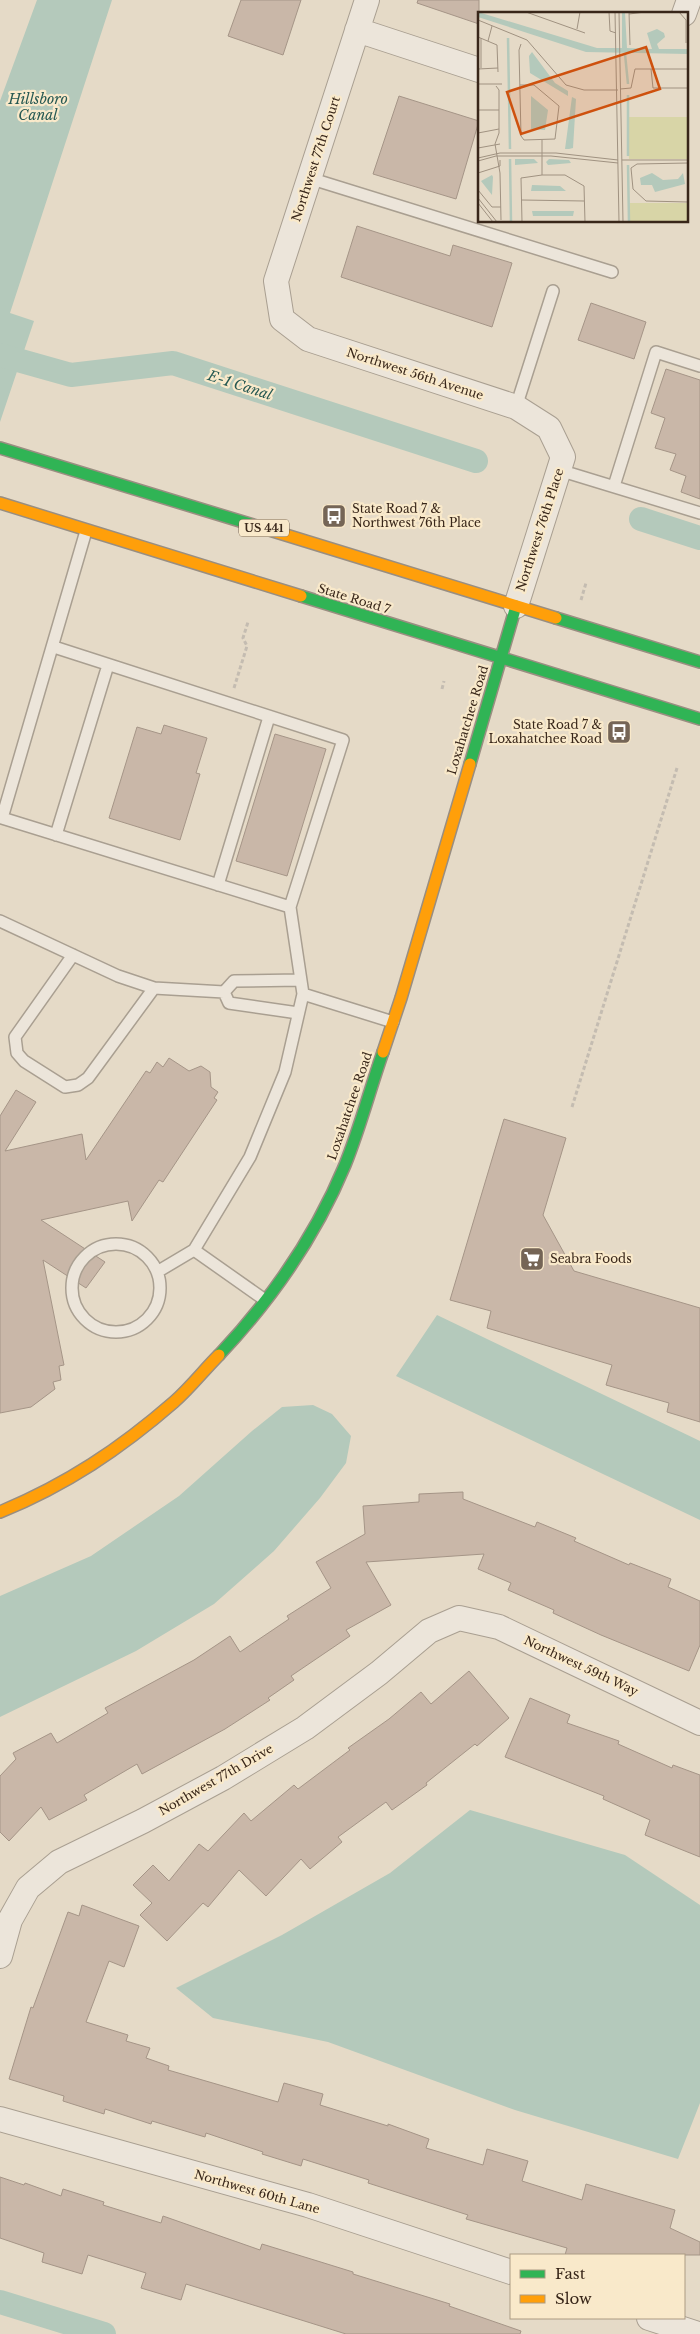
<svg xmlns="http://www.w3.org/2000/svg" width="700" height="2334" viewBox="0 0 700 2334" font-family="'Libre Baskerville',serif">
	<rect width="100%" height="100%" fill="#e5dac7"/>
	<!-- water -->
	<path fill="#b4c9bb" d="M37,0H112L10,313L34,321L0,422V101Z
		M437,1315L700,1441V1520L396,1376Z
		M313,1405L332,1414L351,1436L346,1463L320,1498L274,1551L214,1604L136,1651L0,1717V1596L91,1556L179,1496L252,1431L282,1407Z
		M470,1810L625,1855L700,1905V2103L678,2159L515,2110L328,2042L213,2018L176,1988L282,1935L390,1873Z"/>
	<g fill="none" stroke-linecap="round" stroke-linejoin="round">
		<!-- canal -->
		<path stroke="#b4c9bb" stroke-width="24" d="M0,355L71,375L173,363L476,461
			M641,519L700,538
			M0,2302L104,2334"/>
	</g>
	<!-- building -->
	<path fill="#c9b7a8" stroke="#a59587" d="M241,0H301L283,55L228,36Z
		M418,0H479V24L417,3Z
		M399,96L479,121L456,199L373,174Z
		M357,226L450,256L453,245L512,263L492,327L341,277Z
		M591,303L646,322L634,359L578,340Z
		M666,369L700,380V499L681,492L686,476L670,470L676,454L655,448L665,418L651,413Z
		M164,725L207,738L196,773L200,774L180,840L109,818L137,727L161,734Z
		M275,734L326,749L287,876L236,861Z
		M169,1058L189,1071L201,1066L210,1072L211,1087L218,1092L214,1098L217,1100L163,1182L159,1180L132,1221L128,1201L41,1220L105,1262L86,1288L43,1260L64,1365L59,1366L61,1380L53,1382L55,1389L31,1407L0,1413V1116L16,1090L36,1102L5,1151L82,1134L86,1160L146,1071L150,1073L157,1062L163,1067Z
		M504,1119L566,1138L543,1215L574,1271L700,1308V1422L667,1412L669,1403L606,1385L612,1365L487,1328L491,1311L450,1300Z
		M463,1492V1499L535,1527L537,1522L576,1538L574,1541L629,1565L630,1563L671,1579L668,1587L700,1601V1645L689,1671L601,1635L553,1613L554,1610L508,1590L511,1583L478,1569L484,1554L366,1562L391,1605L346,1630L350,1636L291,1676L294,1680L268,1698L270,1700L225,1729L142,1774L137,1764L84,1795L87,1800L49,1820L41,1807L9,1841L0,1832V1776L16,1759L13,1753L51,1733L57,1743L108,1713L105,1708L194,1660L230,1636L240,1652L289,1619L287,1616L331,1588L316,1562L365,1534L363,1506L419,1502V1494Z
		M469,1671L509,1718L477,1746L475,1744L426,1783L427,1785L392,1810L386,1802L338,1837L342,1842L310,1869L301,1859L266,1896L239,1870L208,1907L203,1903L167,1941L140,1915L152,1903L133,1885L153,1865L169,1881L199,1844L208,1851L244,1813L251,1821L294,1785L298,1789L350,1750L348,1748L389,1719L421,1692L431,1704Z
		M530,1698L570,1715L567,1723L619,1741L618,1744L672,1768L673,1765L700,1775V1857L645,1835L650,1820L603,1799L604,1796L505,1757Z
		M82,1905L139,1926L124,1967L109,1961L86,2022L128,2035L126,2041L150,2048L146,2058L169,2066L168,2070L278,2102L284,2083L323,2094L320,2105L388,2126V2124L429,2139L426,2148L483,2165L487,2149L528,2161L522,2181L582,2200L586,2184L675,2210L670,2228L700,2242V2255H565L567,2248L466,2219L468,2215L368,2183L369,2180L303,2159L301,2166L262,2154L263,2152L206,2133L205,2137L152,2121L151,2124L105,2109L104,2114L63,2101L64,2096L9,2079L31,2007L33,2008L68,1912L79,1916Z
		M0,2177L24,2185L25,2183L61,2196L63,2189L104,2202L103,2205L161,2223L163,2216L260,2250L262,2244L311,2259L353,2272V2274L450,2304L449,2306L521,2331L520,2334H346L186,2284L181,2300L141,2288L146,2273L88,2255L82,2274L42,2262L44,2253L0,2238Z"/>
	<g fill="none" stroke-linecap="round" stroke-linejoin="round">
		<defs>
			<path id="lane" d="M309,178L612,272
				M516,407L553,291
				M559,470L700,513
				M614,486L656,352L700,366
				M86,531L2,818L290,907L303,994L285,1072L250,1157L194,1250L265,1300
				M54,647L343,740L290,907
				M56,835L108,665
				M218,885L269,717
				M0,921L118,976L154,988L224,992
				M73,955L15,1037L17,1053L24,1061L65,1087L78,1085L88,1078L154,988
				M303,994L393,1022
				M298,1013L229,1003L224,992L234,981L300,980
				M72 1288a44 44 0 1 1 88 0a44 44 0 1 1-88 0Z
				M157,1272L194,1250"/>
			<path id="street" d="M367,0L276,281L282,319L308,339L516,407L549,428L563,457L516,606
				M684,14L689,0
				M357,30L479,70
				M0,1956L10,1920L28,1888L59,1862L143,1821L223,1778L305,1728L379,1673L429,1631L459,1618L499,1627L700,1723
				M0,2119L308,2205L511,2272
				M649,2318L698,2334"/>
			<path id="fast" d="M0,448L263,528
				M301,596L700,719
				M556,618L700,662
				M470,764L516,606
				M219,1355C271,1300 316,1235 345,1165C360,1128 370,1089 383,1052"/>
			<path id="slow" d="M0,503L301,596
				M263,528L556,618
				M383,1052L401,998L470,764
				M0,1512C66,1485 120,1449 174,1402C190,1388 204,1370 219,1355"/>
		</defs>
		<!-- lane casing -->
		<use href="#lane" stroke="#a99f91" stroke-width="14"/>
		<!-- street casing -->
		<use href="#street" stroke="#a99f91" stroke-width="26"/>
		<!-- fast casing -->
		<use href="#fast" stroke="#998e81" stroke-width="14"/>
		<!-- slow casing -->
		<use href="#slow" stroke="#998e81" stroke-width="14"/>
		<!-- path -->
		<path stroke="#c4bcb1" stroke-width="3" stroke-dasharray="4 2.5" stroke-linecap="butt" d="M581,600L586,583
			M234,688L247,646L243,638L248,622
			M442,689L444,681
			M572,1107L677,768"/>
		<!-- lane -->
		<use href="#lane" stroke="#ece5da" stroke-width="11"/>
		<!-- street -->
		<use href="#street" stroke="#ece5da" stroke-width="24"/>
		<!-- fast -->
		<use href="#fast" stroke="#30b455" stroke-width="11"/>
		<!-- slow -->
		<use href="#slow" stroke="#ff9f0a" stroke-width="11"/>
	</g>
	<!-- icons -->
	<defs>
		<symbol id="bus-square" viewBox="-11 -11 22 22"><rect x="-9" y="-9" width="18" height="18" rx="4" fill="#756556" stroke="#f9e9ca"/><path d="M-5-6H5V4H4V6H2V4H-2V6H-4V4H-5ZM-3.5-4V0h7V-4ZM-3.5 1.2v1.5H-2V1.2ZM2 1.2v1.5H3.5V1.2Z" fill="#fff"/></symbol>
		<symbol id="supermarket-square" viewBox="-11 -11 22 22"><rect x="-9" y="-9" width="18" height="18" rx="4" fill="#756556" stroke="#f9e9ca"/><path d="M-6-5.5h2.5l.6 2H6L4.5 2H-2.5L-4.4-4H-6ZM-1.5 3.2a1.3 1.3 0 1 0 .1 0ZM3 3.2a1.3 1.3 0 1 0 .1 0Z" fill="#fff"/></symbol>
	</defs>
	<g fill-rule="evenodd">
		<use href="#bus-square" x="320" y="502" width="28" height="28"/>
		<use href="#bus-square" x="605" y="718" width="28" height="28"/>
		<use href="#supermarket-square" x="518" y="1245" width="28" height="28"/>
	</g>
	<g text-anchor="middle" stroke-width="4.5" stroke-linejoin="round" paint-order="stroke">
		<!-- shield labels -->
		<rect fill="#f9e9ca" stroke="#72604e" stroke-width="1" x="239" y="519.5" width="50" height="17" rx="4"/>
		<g font-size="11" font-weight="bold" fill="#382619">
			<text x="264" y="532">US 441</text>
		</g>
		<!-- street labels -->
		<g font-size="12" fill="#382619" stroke="#f9e9ca">
			<text transform="translate(316 159) rotate(-72)" y="4">Northwest 77th Court</text>
			<text transform="translate(415 374) rotate(18)" y="4">Northwest 56th Avenue</text>
			<text transform="translate(540 530) rotate(-72)" y="4">Northwest 76th Place</text>
			<text transform="translate(354 599) rotate(17)" y="4">State Road 7</text>
			<text transform="translate(468 720) rotate(-73)" y="4">Loxahatchee Road</text>
			<text transform="translate(350 1106) rotate(-71)" y="4">Loxahatchee Road</text>
			<text transform="translate(581 1666) rotate(25)" y="4">Northwest 59th Way</text>
			<text transform="translate(216 1780) rotate(-30)" y="4">Northwest 77th Drive</text>
			<text transform="translate(257 2192) rotate(16)" y="4">Northwest 60th Lane</text>
		</g>
		<!-- poi labels -->
		<g font-size="12" fill="#382619" stroke="#f9e9ca" text-anchor="start">
			<text x="352" y="513">State Road 7 &amp;<tspan x="352" dy="14">Northwest 76th Place</tspan></text>
			<text x="602" y="729" text-anchor="end">State Road 7 &amp;<tspan x="602" dy="14">Loxahatchee Road</tspan></text>
			<text x="550" y="1263">Seabra Foods</text>
		</g>
		<!-- water labels -->
		<g font-size="14" font-style="italic" fill="#275953" stroke="#f9e9ca">
			<text x="38" y="104">Hillsboro<tspan x="38" dy="16">Canal</tspan></text>
			<text transform="translate(240 385) rotate(18)" y="5">E-1 Canal</text>
		</g>
	</g>
	<!-- overview -->
	<g transform="translate(478 12)">
		<rect width="210" height="210" fill="#e5dac7"/>
		<path d="M149,105H210V147H151ZM152,191H210V210H152Z" fill="#d8d5a7"/>
		<path d="M0,0L119,36H144V0H147L149,36L174,37L169,21L179,17L186,21L187,25L179,32L181,37H210V42L108,40L0,5ZM54,40L77,71L90,79V84L52,61L51,44ZM53,84L70,98L67,118L53,117ZM94,85L98,87L95,136L91,137H87ZM37,147H56L60,151L37,153ZM71,147L91,148L93,151L70,153L68,150ZM174,161L185,168L200,167L205,161L207,172L177,180L174,173H163L162,166ZM14,163L15,165L14,183L3,169ZM54,173L82,174L88,179H53ZM54,199H96L95,204H55Z" fill="#b4c9bb"/>
		<path fill="none" stroke="#b4c9bb" stroke-width="2.5" d="M30,26L32,137M147,42L150,72M150,83V144M32,147L33,210M150,153L151,210"/>
		<path fill="none" stroke="#a09281" stroke-width="1" d="M48,0L107,21M131,0L132,19L138,21M137,0L141,210M141,0L145,210M151,0L152,33M201,0L208,8V31M151,2L167,0M0,8L49,28L88,73L106,78H140M99,17L102,0M0,25L19,33L20,60M3,26V56M10,29L14,14M0,57L20,56M173,57L175,76H210M0,72H24M42,73H56L81,94L77,127L46,128L43,124L41,38L43,32M18,74L21,78V121L17,132L22,161L23,208M142,77L153,76L157,57H210M0,98H21M0,121L21,117M64,128V163M0,136L22,132M0,146L22,141H78L140,148M144,148H210M0,149L18,144H73L140,151M210,151L159,152L153,156L155,177L168,189L210,190M0,161L22,154V148M0,178L14,195H23M0,186L19,210M44,188L106,189M0,191L15,210M44,210L43,166L64,163H87L106,174L107,210"/>
		<path fill="#ce510e" fill-opacity="0.15" stroke="#ce510e" stroke-width="2.5" d="M168,35L182,77L43,122L29,80Z"/>
		<rect width="210" height="210" fill="none" stroke="#382619" stroke-width="2.5"/>
	</g>
	<!-- legend -->
	<rect x="510" y="2254" width="175" height="65" fill="#f9e9ca" stroke="#ac9b83"/>
	<rect x="520" y="2270" width="25" height="8" fill="#30b455" stroke="#ac9b83"/>
	<text x="555" y="2279" font-size="15" fill="#382619">Fast</text>
	<rect x="520" y="2295" width="25" height="8" fill="#ff9f0a" stroke="#ac9b83"/>
	<text x="555" y="2304" font-size="15" fill="#382619">Slow</text>
</svg>
